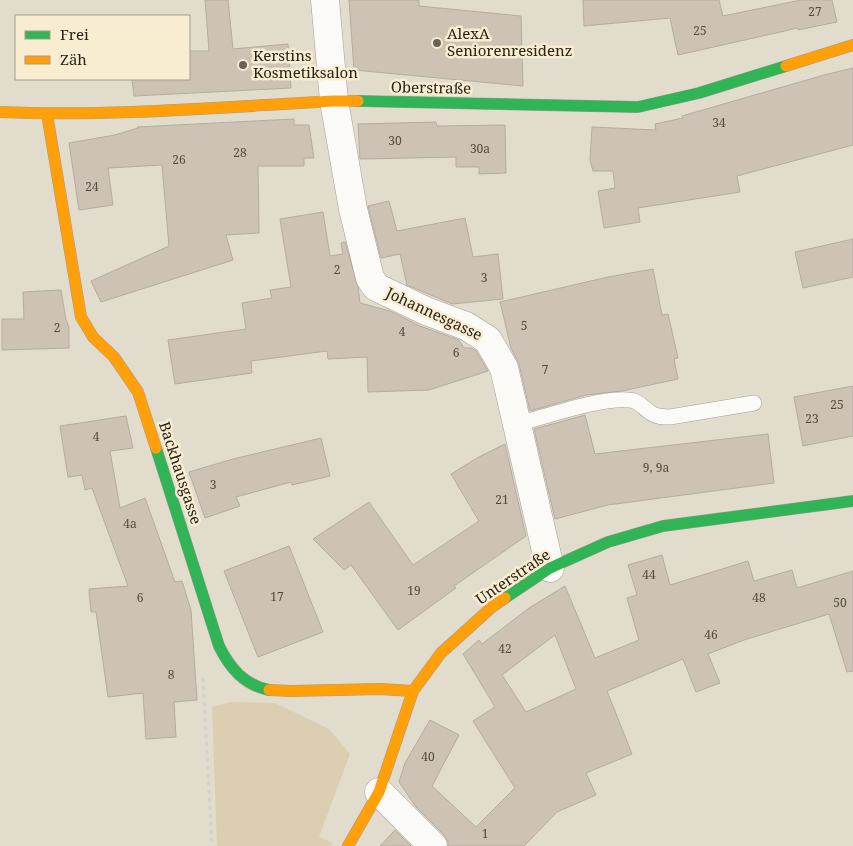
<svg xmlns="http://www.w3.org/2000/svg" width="853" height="846" viewBox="0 0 853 846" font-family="'Noto Serif',serif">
	<rect width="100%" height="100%" fill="#e2dccc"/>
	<!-- green -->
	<path fill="#dbceb1" d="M231,702L275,703L329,729L350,754L319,837L333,843L331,846H217L212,707Z"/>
	<!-- building -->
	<path fill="#cec2b5" stroke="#b3aca1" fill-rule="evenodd" d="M205,0H228L233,49L288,44L291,88L134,96L132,79H189V51H209Z
		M349,0H419V6L521,16L523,86L354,70Z
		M583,0H719L723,16L801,0H832L837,22L798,30V28L678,55L670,18L584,26Z
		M853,68V145L737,176L740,192L638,208L640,222L604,228L598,191L615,188L613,171H593L590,160L592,127L656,130L655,124L683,118L682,116L824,75Z
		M294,119V125H309L314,158H304V166H258L259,233L226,235L233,260L101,302L91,281L169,246L162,165L108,168L113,205L79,210L69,143L115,135L138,128L137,127Z
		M436,122L437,126L505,125L506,173L479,174V167H456V157L360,159L358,124Z
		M389,201L397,231L465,218L473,257L498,254L503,299L452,304L407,285L400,254L381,258L368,206Z
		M323,212L330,256L343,254L341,243L345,242L358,287L360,303L390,311L420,326L459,340L464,348H471L476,351L488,371L429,390L368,392L367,357L328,359L327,351L251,361L252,373L175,384L168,340L246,329L242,303L272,298L270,290L291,287L280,219Z
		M853,239V277L803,288L795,252Z
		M653,269L662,315L668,314L678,358L674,359L678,379L622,391L586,395L530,411L519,364L511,348L500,302L608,277Z
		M61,290L66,320L69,327V348L2,350V319H24L23,292Z
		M853,386V436L803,446L794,397Z
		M585,415L595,454L768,434L774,483L608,505L555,519L534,429Z
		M126,416L133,448L110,451L120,508L145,498L175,582L182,581L191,610L197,700L174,702L176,737L146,739L143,693L108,697L96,612H91L89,589L128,586L92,488L85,490L82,475L68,477L60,426Z
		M321,438L330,476L292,485L291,482L236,497L240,506L205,518L189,472L233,459Z
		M505,444L526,536L454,586L456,588L398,630L351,565L344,570L313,539L369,502L413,565L479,521L451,474L477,458Z
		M289,546L323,632L258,657L224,571Z
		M662,555L670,585L748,561L754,581L792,570L797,588L853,571V671L847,672L829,614L744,640L708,654L720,683L696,692L683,659L607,691L632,754L586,773L596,795L557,812L524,846H448V842L444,835L416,807L399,782L405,763L430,720L459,735L432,786L476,827L515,788L473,721L495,707L463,654L479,640L482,644L529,608L565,586L595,658L639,640L627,598L637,595L628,565ZM555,635L576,689L526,712L502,675Z
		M395,830L411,846H380Z"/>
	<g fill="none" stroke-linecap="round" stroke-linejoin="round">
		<defs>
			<path id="lane" d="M517,424C548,416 597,398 628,400C639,400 643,408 651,413C657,417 663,417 670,417L754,403"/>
			<path id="street" d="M325,0L334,101L353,209L370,278L376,287L426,311L466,326L488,340L504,368L550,568
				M379,792L433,846"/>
			<path id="fast" d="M358,101L638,107L699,93L786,66
				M156,448L219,646C230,668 244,685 269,690
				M505,598L550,568L608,542L663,526L853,501"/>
			<path id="slow" d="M786,66L853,45
				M0,112C111,117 223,107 334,101H358
				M47,114L81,317L93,337L114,357L138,392L156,448
				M269,690L291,691L380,689L413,691
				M348,846L379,792L413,691L441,653L492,607L505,598"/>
		</defs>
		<!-- lane casing -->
		<use href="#lane" stroke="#a39e93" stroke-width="16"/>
		<!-- street casing -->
		<use href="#street" stroke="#a39e93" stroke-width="29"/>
		<!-- fast casing -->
		<use href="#fast" stroke="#a39e93" stroke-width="12"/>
		<!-- slow casing -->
		<use href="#slow" stroke="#a39e93" stroke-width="12"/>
		<!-- path -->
		<path stroke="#d3d1cd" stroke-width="3" stroke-dasharray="4 4" stroke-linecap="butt" d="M203,678L212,846"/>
		<!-- lane -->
		<use href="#lane" stroke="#fbfaf7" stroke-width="15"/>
		<!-- street -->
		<use href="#street" stroke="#fbfaf7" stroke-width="28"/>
		<!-- fast -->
		<use href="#fast" stroke="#30b455" stroke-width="11"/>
		<!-- slow -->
		<use href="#slow" stroke="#ff9f0a" stroke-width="11"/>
	</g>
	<!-- markers -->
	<g fill="#686458" stroke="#f8ecd1" stroke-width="2">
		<circle cx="437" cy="43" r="5"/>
		<circle cx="243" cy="65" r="5"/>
	</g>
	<g text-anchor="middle" stroke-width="5" stroke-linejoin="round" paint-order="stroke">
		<!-- number labels -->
		<g font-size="12" fill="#514b40">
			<text x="815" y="16">27</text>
			<text x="700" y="35">25</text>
			<text x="719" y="127">34</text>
			<text x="395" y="145">30</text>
			<text x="480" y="153">30a</text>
			<text x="240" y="157">28</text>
			<text x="179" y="164">26</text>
			<text x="92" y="191">24</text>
			<text x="337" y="274">2</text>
			<text x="484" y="282">3</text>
			<text x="524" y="330">5</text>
			<text x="57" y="332">2</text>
			<text x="402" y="336">4</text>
			<text x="456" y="357">6</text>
			<text x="545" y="374">7</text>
			<text x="837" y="409">25</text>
			<text x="812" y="423">23</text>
			<text x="96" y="441">4</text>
			<text x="656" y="472">9, 9a</text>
			<text x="213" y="489">3</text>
			<text x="502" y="504">21</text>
			<text x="130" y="528">4a</text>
			<text x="649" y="579">44</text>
			<text x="414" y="595">19</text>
			<text x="277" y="601">17</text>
			<text x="140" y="602">6</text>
			<text x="759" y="602">48</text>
			<text x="840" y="607">50</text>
			<text x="711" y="639">46</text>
			<text x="505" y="653">42</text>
			<text x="171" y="679">8</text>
			<text x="428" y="761">40</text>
			<text x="485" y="838">1</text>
		</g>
		<!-- poi labels -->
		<g font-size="15" fill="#272319" stroke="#f8ecd1" text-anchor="start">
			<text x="447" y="39">AlexA<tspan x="447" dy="17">Seniorenresidenz</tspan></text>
			<text x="253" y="61">Kerstins<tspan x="253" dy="17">Kosmetiksalon</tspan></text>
		</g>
		<!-- street labels -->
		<g font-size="15" fill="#272319" stroke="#f8ecd1">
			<text transform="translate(431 88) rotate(1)" y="5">Oberstraße</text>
			<text transform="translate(434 314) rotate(25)" y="5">Johannesgasse</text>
			<text transform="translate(180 473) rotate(72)" y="5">Backhausgasse</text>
			<text transform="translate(513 577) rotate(-34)" y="5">Unterstraße</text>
		</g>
	</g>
	<!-- legend -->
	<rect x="15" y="15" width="175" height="65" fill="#f8ecd1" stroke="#a49c87"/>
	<rect x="25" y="31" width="25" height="8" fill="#30b455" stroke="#a49c87"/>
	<text x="60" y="40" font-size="15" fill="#272319">Frei</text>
	<rect x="25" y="56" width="25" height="8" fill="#ff9f0a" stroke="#a49c87"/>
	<text x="60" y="65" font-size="15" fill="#272319">Zäh</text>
</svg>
